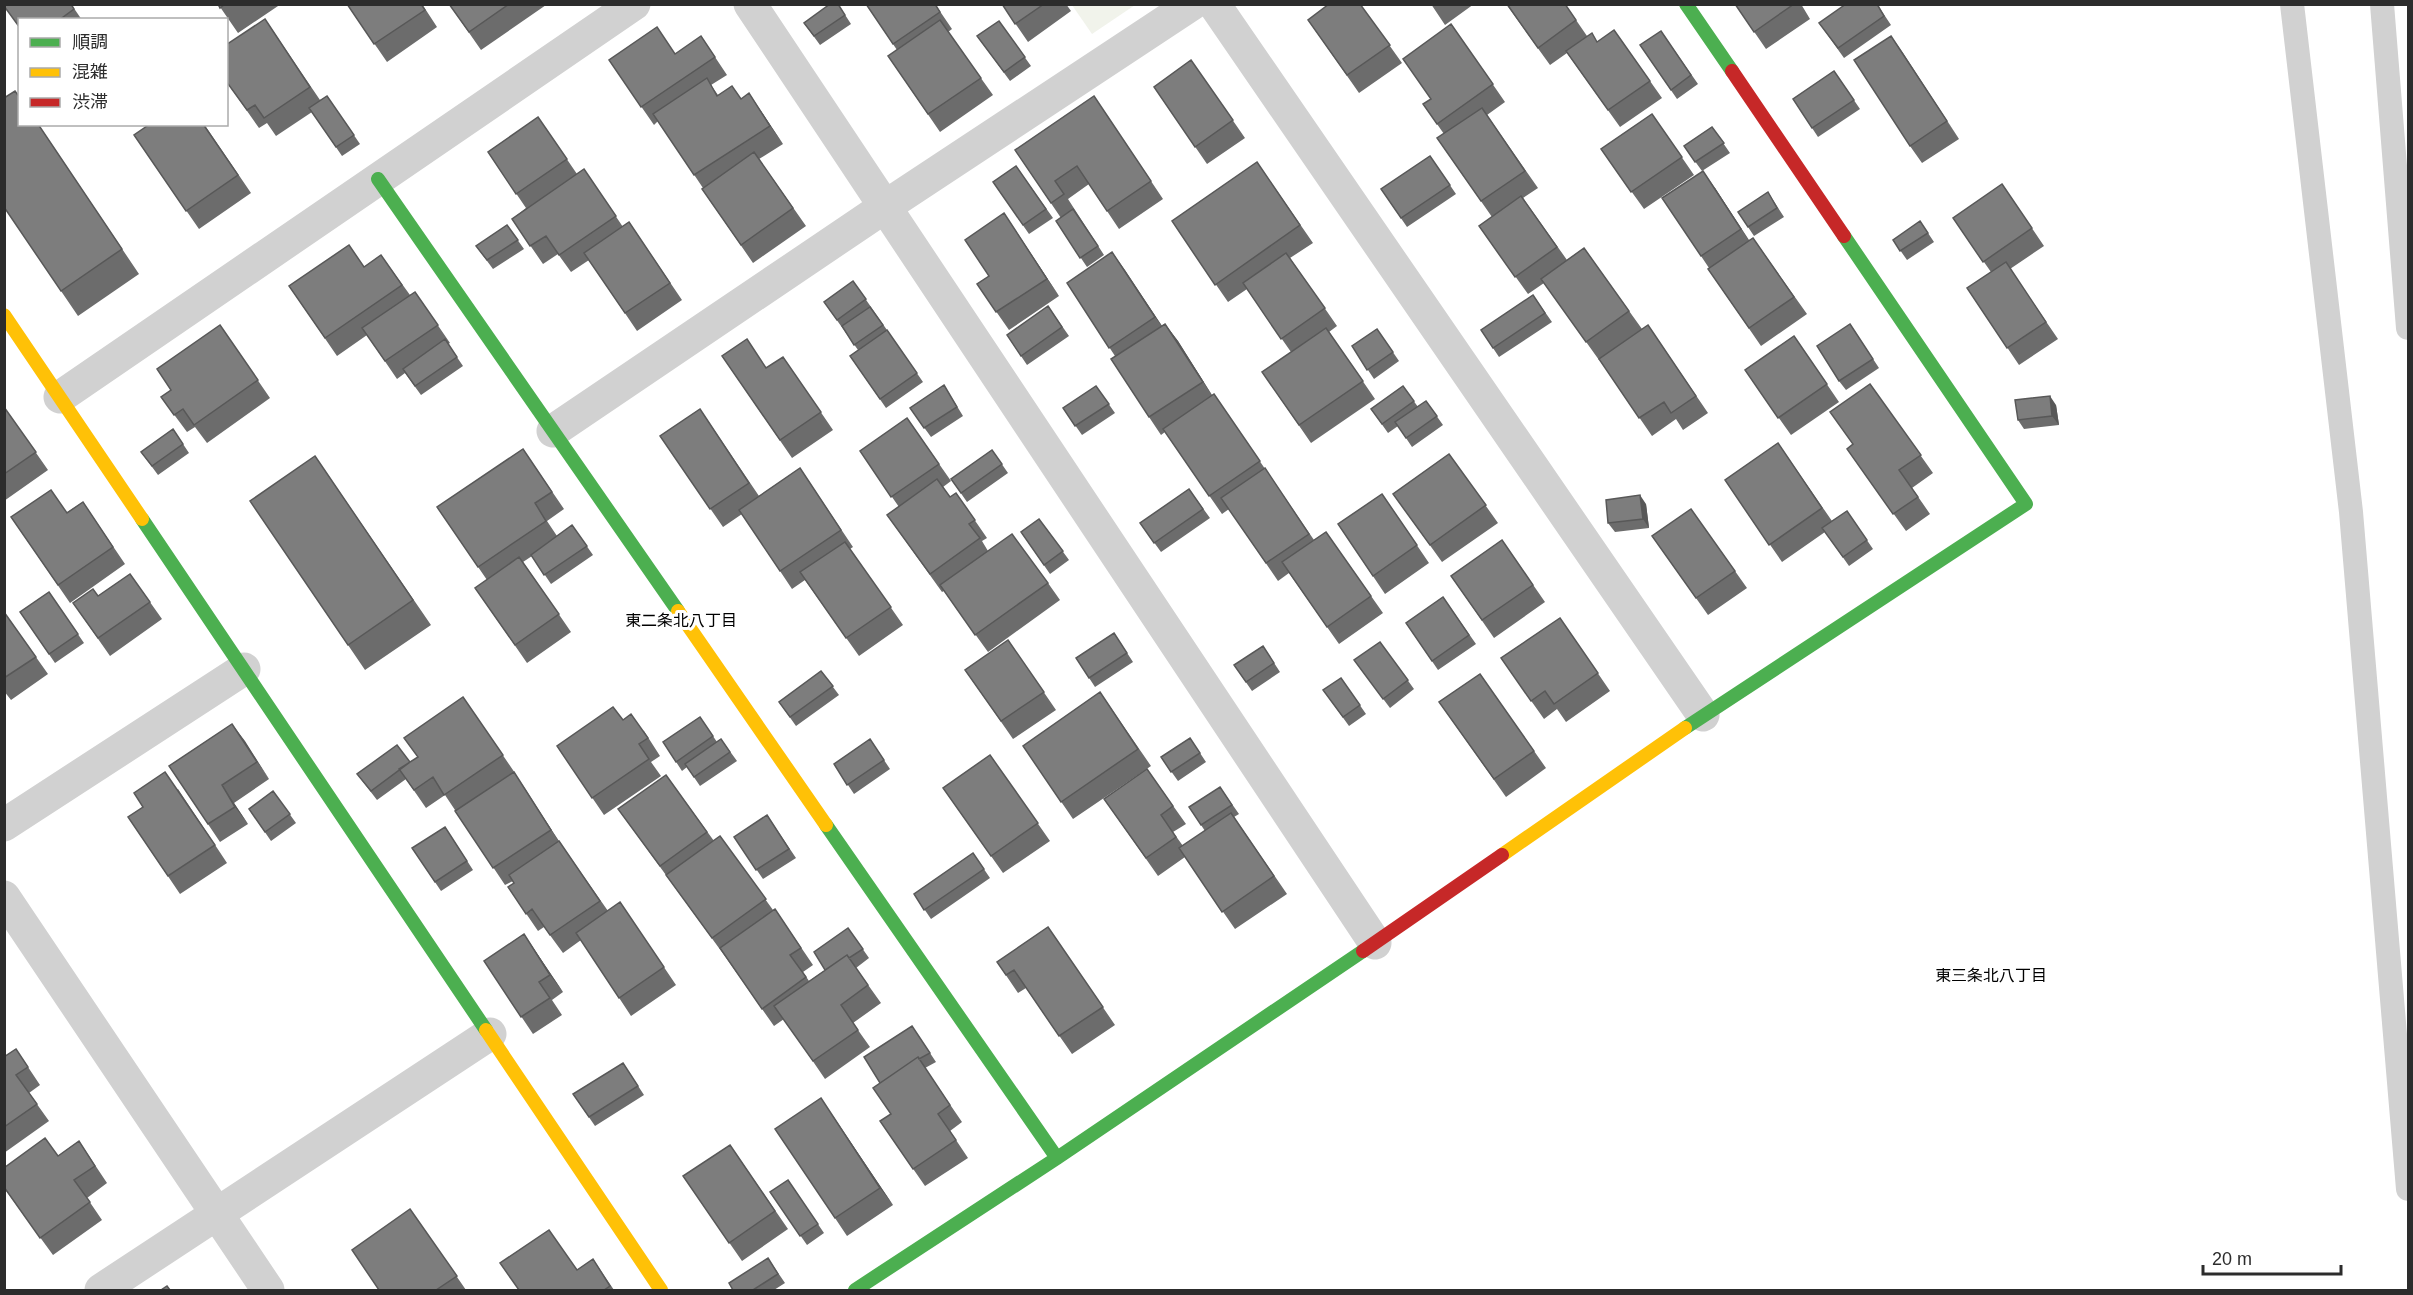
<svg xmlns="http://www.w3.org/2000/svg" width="2413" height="1295" viewBox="0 0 2413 1295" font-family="Arial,'Noto Sans JP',sans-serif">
	<rect width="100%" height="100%" fill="#fff"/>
	<!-- green -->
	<path fill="#f1f3eb" d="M1072,5H1135L1092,34Z"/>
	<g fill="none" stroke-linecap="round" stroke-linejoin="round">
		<!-- lane -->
		<path stroke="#d1d1d1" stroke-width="24" d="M2292,4L2351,512L2408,1189
			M2382,4L2408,328"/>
		<!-- street -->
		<path stroke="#d1d1d1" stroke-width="33" d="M750,4L1375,943
			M1214,4L1703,715
			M60,397L634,4
			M553,431L886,206L1192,4
			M4,825L244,669
			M4,897L268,1290
			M101,1290L490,1034"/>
		<!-- fast -->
		<path stroke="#4caf50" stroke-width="14" d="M1686,4L1732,71
			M378,179L678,611
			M142,519L486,1030
			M1685,728L2026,504L1844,236
			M826,825L1057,1158
			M855,1290L1057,1158L1363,951"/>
		<!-- slow -->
		<path stroke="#ffc107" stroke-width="14" d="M4,315L142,519
			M678,611L826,825
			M1502,855L1685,728
			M486,1030L661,1290"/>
		<!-- jam -->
		<path stroke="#c62828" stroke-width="14" d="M1732,71L1844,236
			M1363,951L1502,855"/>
	</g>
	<!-- wall -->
	<path fill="#6c6c6c" d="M71,4L82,20H20Z
		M218,4H281L238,33Z
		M347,4H422L437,27L387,62Z
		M449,4H546V5L481,50Z
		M838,4L851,24L820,45L804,23Z
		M866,4H935L952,29L948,32L993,95L940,132L888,56L897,50Z
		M1002,4H1066L1071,11L1028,42Z
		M1360,4L1402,63L1359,93L1308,20Z
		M1431,4H1474L1445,25Z
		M1506,4H1565L1587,36L1598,42L1614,30L1662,98L1620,127L1567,53L1550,65Z
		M1735,4H1801L1810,19L1766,49Z
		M1877,4L1891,25L1844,58L1819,23Z
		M265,19L320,100L327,96L360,144L342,156L312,112L276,136L267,123L259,128L226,81Z
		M999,21L1031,66L1010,81L977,36Z
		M1451,24L1505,102L1487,115L1538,188L1523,198L1567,260L1584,248L1642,329L1610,351L1648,325L1708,413L1683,430L1676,419L1652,436L1599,359V360L1544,283L1528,294L1479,226L1492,217L1437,138L1444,134L1423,104L1431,99Z
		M1661,31L1698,84L1677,99L1640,45Z
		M701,36L727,75L711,85L718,95L741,99L761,111L783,144L759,159L806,226L753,263L702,189L703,188L658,121L654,125L609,60L676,54Z
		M1891,36L1959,139L1922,163L1910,146Z
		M1191,60L1245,138L1207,164L1154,87Z
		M1834,71L1860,109L1818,137L1793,99Z
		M1106,114L1163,199L1119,229L1089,184L1068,199L1104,255L1087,267L1056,221L1061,218L1015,150Z
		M1652,114L1694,175L1644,209L1601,149Z
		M538,117L577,174L584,169L623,227L629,222L682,300L637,331L589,260L571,272L558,254L543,264L512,219L526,208L488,152Z
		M20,124H38L139,274L78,316L61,291Z
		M204,124L251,193L199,229L134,135Z
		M1712,127L1730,153L1702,171L1684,146Z
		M1430,156L1456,194L1407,227L1381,189Z
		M1257,162L1313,243L1290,258L1337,326L1329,332L1375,399L1311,443L1262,372L1291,352L1247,289L1228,302L1172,221Z
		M1016,166L1053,218L1029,234L993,182Z
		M2002,184L2044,246L2010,269L2058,339L2019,365L1967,288L1991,272L1953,218Z
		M1715,188L1749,240L1753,238L1807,314L1761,346L1708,269L1709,268L1701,256Z
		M1768,192L1784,217L1754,236L1738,212Z
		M1004,213L1059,296L1009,330L977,284L989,276Z
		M1920,221L1934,242L1907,260L1893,240Z
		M507,225L524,249L493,269L476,246Z
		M1112,252L1162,326L1165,324L1178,341L1212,395L1226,412L1314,540L1326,532L1383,613L1339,644L1289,573L1278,581L1229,509L1222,514L1165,432L1161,435L1149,417L1115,356L1067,283Z
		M381,255L410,295L415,292L450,343L448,344L463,366L421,395L405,373L397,379L367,335L337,356L289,286L364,267Z
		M853,281L923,382L886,408L850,356L858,350L824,302Z
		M1533,295L1552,322L1499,357L1481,330Z
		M1048,306L1069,336L1027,365L1007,335Z
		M1850,324L1879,368L1846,390L1839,381Z
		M220,325L270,398L207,443L195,427L187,432L161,397L171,390Z
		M1377,329L1399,361L1374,379L1352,346Z
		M1794,336L1839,402L1791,435L1745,370Z
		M722,356L767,368L783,357L833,430L792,458Z
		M1870,384L1933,473L1912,488L1930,514L1906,531L1847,449L1853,444Z
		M944,385L963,416L931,437L910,408Z
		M1096,386L1115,413L1082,435L1063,408Z
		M1403,386L1418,407L1426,401L1443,425L1412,447L1398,426L1388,433L1371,409Z
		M2056,405L2059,425L2024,429L2018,420Z
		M4,407L48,470L4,501Z
		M700,409L759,496L800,468L853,547L850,549L903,625L859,656L805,580L792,589L742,514L723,527L660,436Z
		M907,418L951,481L943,487L950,497L956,493L987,538L982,541L988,551L1048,583L1060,600L988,652L944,591L942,592L887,515L899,507L860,451Z
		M173,429L189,453L158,475L141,452Z
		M1778,443L1832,521L1847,511L1873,549L1849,566L1825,532L1782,562L1725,480Z
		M523,449L564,509L547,521L557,536L572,525L593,555L551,584L532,556L523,562L571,632L527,663L475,588L487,580L437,507Z
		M992,450L1008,473L967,502L951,479Z
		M1449,454L1498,523L1442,562L1393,494Z
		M315,456L431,625L365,670L348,645Z
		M1189,489L1210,518L1161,552L1140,523Z
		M1382,494L1429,563L1385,594L1338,524Z
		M83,502L125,564L70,603L11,517L67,512Z
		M1646,504L1649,528L1615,532L1608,523Z
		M1691,509L1747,588L1708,615L1652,536Z
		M1039,519L1069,560L1050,574L1021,532Z
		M1502,540L1545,602L1494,638L1451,576Z
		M130,574L162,619L110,656L73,603L98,596Z
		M49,592L84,643L55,663L20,612Z
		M1443,597L1476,644L1438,670L1406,623Z
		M4,612L48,674L11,700L4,691Z
		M1560,618L1610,691L1566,722L1557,709L1544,719L1501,658Z
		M1114,633L1133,662L1095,687L1076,658Z
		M1008,640L1056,710L1013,739L965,670Z
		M1380,642L1414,689L1390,708L1354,660Z
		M1263,646L1280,672L1252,691L1234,665Z
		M821,671L839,695L796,726L779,702Z
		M1480,674L1546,768L1506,797L1439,702Z
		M1341,678L1366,714L1349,726L1323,690Z
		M1100,692L1151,766L1073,819L1023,746Z
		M463,697L515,773H514L559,841L608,911L620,902L676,985L631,1016L581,940L563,953L544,927L538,931L508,887L514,883L513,881L505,885L445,795L426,808L406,779L377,800L357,774L410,762L418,757Z
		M700,717L717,742L721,739L737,761L700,786L687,767L682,771L663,742Z
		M623,720L644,731L660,756L651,762L661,776L604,815L557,746Z
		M232,724L269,779L234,803L248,824L220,842L169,766Z
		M1190,738L1206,762L1178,781L1161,757Z
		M870,739L890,769L854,794L834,764Z
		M990,755L1050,841L1003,873L943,788Z
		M1147,769L1186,824L1173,832L1183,846L1205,831L1189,807L1220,787L1239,814L1234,817L1287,894L1235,929L1185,857L1158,876L1104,799Z
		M666,775L714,841L720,836L773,910L775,909L813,965L803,972L809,981L825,970L848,928L869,958L856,968L881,1003L853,1023L870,1047L825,1079L784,1019L774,1026L724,955L618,809Z
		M178,789L227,863L180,894L128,817Z
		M273,791L296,823L271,841L249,809Z
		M767,815L796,858L763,879L734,837Z
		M451,836L473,870L441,891L412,848Z
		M973,853L990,878L931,919L914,894Z
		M1048,927L1115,1025L1072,1054L1026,988L1018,993L997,962Z
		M524,934L563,992L552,1000L562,1015L533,1034L484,961Z
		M912,1026L936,1062L925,1068L962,1122L950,1131L968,1158L925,1186L880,1121L891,1114L880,1083Z
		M16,1049L40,1085L29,1093L49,1121L4,1153V1057Z
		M629,1072L644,1095L595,1126L573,1094Z
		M833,1116L893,1205L847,1236L835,1218Z
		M79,1141L107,1183L87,1198L102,1220L53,1255L4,1188L58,1156Z
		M730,1145L788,1229L742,1261L683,1176Z
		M788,1180L824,1233L807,1245L770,1192Z
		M410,1209L466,1290H379Z
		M768,1258L785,1283L774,1290H733Z
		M593,1259L614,1290H519L577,1270Z"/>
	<!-- shaded-wall -->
	<path fill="#585858" d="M1891,36L1903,53L1959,139L1947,121Z
		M749,93L783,144L770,126Z
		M1703,171L1715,188L1753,247L1741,229Z
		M1004,213L1016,231L1059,296L1047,279Z
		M1112,252L1125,270L1168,335L1155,317Z
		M1165,324L1178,341L1215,400L1203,382Z
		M2050,396L2056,405L2059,425L2052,416Z
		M1640,495L1646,504L1649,528L1643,519Z
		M232,724L245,741L269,779L257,762Z
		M514,772L526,790L563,848L551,830Z
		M222,785L248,824L235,807Z
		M524,934L536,952L563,992L550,975Z
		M821,1098L833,1116L893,1205L880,1188Z"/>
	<!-- building -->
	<path fill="#7d7d7d" stroke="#585858" stroke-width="1.5" d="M4,4H71L74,9L59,20H20V28L4,6Z
		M218,4H225L220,8Z
		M347,4H421L425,10L374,44Z
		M449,4H509L469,32Z
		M830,4H838L845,15L814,36L804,23Z
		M866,4H935L940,12L893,44Z
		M1002,4H1044L1015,24Z
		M1329,4H1360L1390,45L1347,75L1308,20Z
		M1507,4H1565L1576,20L1538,48Z
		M1735,4H1794L1754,32Z
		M1846,4H1877L1884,16L1838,48L1819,23Z
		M265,19L310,87L264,118L255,105L247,110L226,81V45Z
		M940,20L981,78L928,114L888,56Z
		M999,21L1025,57L1004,72L977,36Z
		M1451,24L1493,84L1437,124L1423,104L1431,99L1403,59Z
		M657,27L675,54L701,36L715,57L641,107L609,60Z
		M1614,30L1650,81L1608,110L1566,51L1592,33L1597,42Z
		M1661,31L1691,75L1671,90L1640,45Z
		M1891,36L1947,121L1910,146L1854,60Z
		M1191,60L1233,120L1195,147L1154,87Z
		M1834,71L1854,100L1812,128L1793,99Z
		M707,78L717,96L732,86L741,99L749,93L770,126L694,175L653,114Z
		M15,91L20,98V124H38L122,249L61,291L4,207V98Z
		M327,96L354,135L336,147L309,108Z
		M1094,96L1151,181L1107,211L1077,166L1055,181L1064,194L1051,203L1015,150Z
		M1482,108L1525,171L1481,201L1437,138Z
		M1652,114L1682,157L1631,192L1601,149Z
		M538,117L567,159L516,194L488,152Z
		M150,124H203L238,175L186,211L134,135Z
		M1712,127L1724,143L1695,162L1684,146Z
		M754,152L793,208L741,245L702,189Z
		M1430,156L1450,185L1401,218L1381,189Z
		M1257,162L1300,225L1215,285L1172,221Z
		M1016,166L1046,209L1023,225L993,182Z
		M584,169L616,216L559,255L546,236L530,246L512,219Z
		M1703,171L1741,229L1701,256L1662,198Z
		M2002,184L2032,228L1983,262L1953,218Z
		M1768,192L1777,208L1748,227L1738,212Z
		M1521,196L1557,247L1515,277L1479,226Z
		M1073,209L1098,246L1080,258L1056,221Z
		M1004,213L1047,279L996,312L977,284L989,276L965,240Z
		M1920,221L1928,233L1900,251L1893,240Z
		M629,222L670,283L625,313L584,253Z
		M507,225L518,240L487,260L476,246Z
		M1753,238L1794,297L1749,328L1708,269Z
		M349,245L364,267L381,255L402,285L325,338L289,286Z
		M1584,248L1629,311L1586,342L1541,279Z
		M1112,252L1155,317L1109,348L1067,283Z
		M1286,253L1325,308L1281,339L1243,283Z
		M2006,262L2046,322L2007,348L1967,288Z
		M853,281L866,299L837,320L824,302Z
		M415,292L438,325L385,361L362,328Z
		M1533,295L1545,313L1493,348L1481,330Z
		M1048,306L1062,327L1021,356L1007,335Z
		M870,307L883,325L854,345L842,326Z
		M1165,324L1203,382L1149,417L1111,359Z
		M1850,324L1873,359L1839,381L1817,346Z
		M220,325L258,380L194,425L183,409L174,415L161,397L171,390L157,369Z
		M1648,325L1696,396L1671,413L1664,402L1639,418L1599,359Z
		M1326,328L1363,381L1299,425L1262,372Z
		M1377,329L1393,352L1367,370L1352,346Z
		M887,330L917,373L880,399L850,356Z
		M1794,336L1827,384L1778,418L1745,370Z
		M445,339L457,357L415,386L403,369Z
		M747,339L766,368L783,357L821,412L780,440L722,356Z
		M1870,384L1921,455L1899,470L1918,497L1893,514L1847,449L1853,444L1830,412Z
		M944,385L957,407L924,428L910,408Z
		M1096,386L1109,404L1075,426L1063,408Z
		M1403,386L1414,401L1382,424L1371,409Z
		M1214,394L1260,461L1209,496L1163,429Z
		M2050,396L2052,416L2018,420L2015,400Z
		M1426,401L1437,416L1406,438L1395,422Z
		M4,407L36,452L4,474Z
		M700,409L749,483L710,509L660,436Z
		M907,418L939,464L891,497L860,451Z
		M173,429L183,444L152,466L141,452Z
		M1778,443L1822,508L1769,545L1725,480Z
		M523,449L552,492L535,503L546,521L478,567L437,507Z
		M992,450L1002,464L961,493L951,479Z
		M1449,454L1486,505L1430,545L1393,494Z
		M315,456L413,600L348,645L250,501Z
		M800,468L841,530L780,571L739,510Z
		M1265,468L1309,534L1266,563L1221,498Z
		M937,479L950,497L956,493L975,520L969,524L980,538L930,574L887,515Z
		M1189,489L1203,509L1154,543L1140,523Z
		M51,490L67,513L83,502L113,547L58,585L11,517Z
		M1382,494L1417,545L1373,576L1338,524Z
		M1640,495L1643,519L1608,523L1606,500Z
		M1691,509L1735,571L1696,598L1652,536Z
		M1847,511L1867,540L1843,557L1822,528Z
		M1039,519L1063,551L1044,565L1021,532Z
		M572,525L587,546L544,575L531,555Z
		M1326,532L1371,596L1327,627L1282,562Z
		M1012,534L1048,583L975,635L940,585Z
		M1502,540L1533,585L1482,620L1451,576Z
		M845,542L891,607L846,638L800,572Z
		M519,557L559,614L515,645L475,588Z
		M130,574L150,602L98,638L73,603L93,589L98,596Z
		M49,592L78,634L49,654L20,612Z
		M1443,597L1469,635L1432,661L1406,623Z
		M4,612L36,657L4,678Z
		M1560,618L1598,673L1554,704L1545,691L1531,701L1501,658Z
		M1114,633L1127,653L1089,678L1076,658Z
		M1008,640L1044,692L1001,721L965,670Z
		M1380,642L1408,680L1383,699L1354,660Z
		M1263,646L1274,663L1246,682L1234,665Z
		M821,671L833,686L790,717L779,702Z
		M1480,674L1534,751L1494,779L1439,702Z
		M1341,678L1360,705L1343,717L1323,690Z
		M1100,692L1138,749L1061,802L1023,746Z
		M463,697L503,755L444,795L433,777L414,790L399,769L418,757L404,738Z
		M613,707L623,720L631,714L648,738L639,744L649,759L592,798L557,746Z
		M700,717L713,736L676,762L663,742Z
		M232,724L257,762L222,785L235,807L208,824L169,766Z
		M1190,738L1200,753L1171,772L1161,757Z
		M721,739L730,752L694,777L685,764Z
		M870,739L884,760L847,785L834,764Z
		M397,745L410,762L371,791L357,774Z
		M990,755L1038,823L991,856L943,788Z
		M1147,769L1173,806L1161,815L1176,837L1146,858L1104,799Z
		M165,772L215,845L168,876L128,817L143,807L134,793Z
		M514,772L551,830L493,868L455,811Z
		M666,775L707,832L660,866L618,809Z
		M1220,787L1232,805L1201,825L1189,807Z
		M273,791L290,814L265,832L249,809Z
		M1231,813L1274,876L1222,912L1179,848Z
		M767,815L789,849L756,870L734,837Z
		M445,827L467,861L435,882L412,848Z
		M720,836L766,899L712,938L666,875Z
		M559,841L600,901L550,935L532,909L526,914L508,887L514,883L509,875Z
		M973,853L984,869L924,910L914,894Z
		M620,902L664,967L619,998L576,933Z
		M775,909L801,948L790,955L806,977L762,1009L720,948Z
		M1048,927L1103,1007L1059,1036L1014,970L1006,975L997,962Z
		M848,928L863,949L849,958L847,955L825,970L814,952Z
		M524,934L550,975L539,982L550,998L521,1017L484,961Z
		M847,955L868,985L841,1005L858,1030L813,1061L774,1006Z
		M912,1026L930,1053L919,1059L918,1057L880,1083L864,1057Z
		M16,1049L28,1067L16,1075L37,1104L4,1127V1057Z
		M918,1057L950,1105L938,1114L956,1140L913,1169L880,1121L891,1114L873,1088Z
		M623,1063L638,1086L589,1117L573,1094Z
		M821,1098L880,1188L835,1218L775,1129Z
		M45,1138L58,1156L79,1141L95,1166L74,1180L90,1202L40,1238L4,1187V1168Z
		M730,1145L775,1211L729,1243L683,1176Z
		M788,1180L818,1224L800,1236L770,1192Z
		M410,1209L457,1276L436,1290H379L352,1250Z
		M549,1230L577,1270L593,1259L610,1286L604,1290H519L500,1263Z
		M768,1258L778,1274L753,1290H733L729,1283Z
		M167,1286L170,1290H161Z"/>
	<g text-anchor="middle" stroke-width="6" stroke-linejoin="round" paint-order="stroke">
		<!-- neighbourhood labels -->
		<g font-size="16" fill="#000" stroke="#fff">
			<text x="681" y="626">東二条北八丁目</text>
			<text x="1991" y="981">東三条北八丁目</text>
		</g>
	</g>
	<!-- border -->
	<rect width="2413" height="1295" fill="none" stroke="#2c2c2c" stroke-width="12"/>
	<!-- legend -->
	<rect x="18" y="18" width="210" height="108" fill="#ffffff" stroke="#ababab" stroke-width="1.5"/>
	<rect x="30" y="38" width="30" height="9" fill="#4caf50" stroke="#ababab" stroke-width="1.5"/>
	<text x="72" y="48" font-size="18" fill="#2c2c2c">順調</text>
	<rect x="30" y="68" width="30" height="9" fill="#ffc107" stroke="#ababab" stroke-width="1.5"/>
	<text x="72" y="78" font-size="18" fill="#2c2c2c">混雑</text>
	<rect x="30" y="98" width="30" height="9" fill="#c62828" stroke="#ababab" stroke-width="1.5"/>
	<text x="72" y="108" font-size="18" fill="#2c2c2c">渋滞</text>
	<!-- scale -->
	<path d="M2203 1265v9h138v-9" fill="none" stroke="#2c2c2c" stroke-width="3"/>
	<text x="2212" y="1265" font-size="18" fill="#2c2c2c" stroke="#ffffff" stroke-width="4.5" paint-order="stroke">20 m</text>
</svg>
